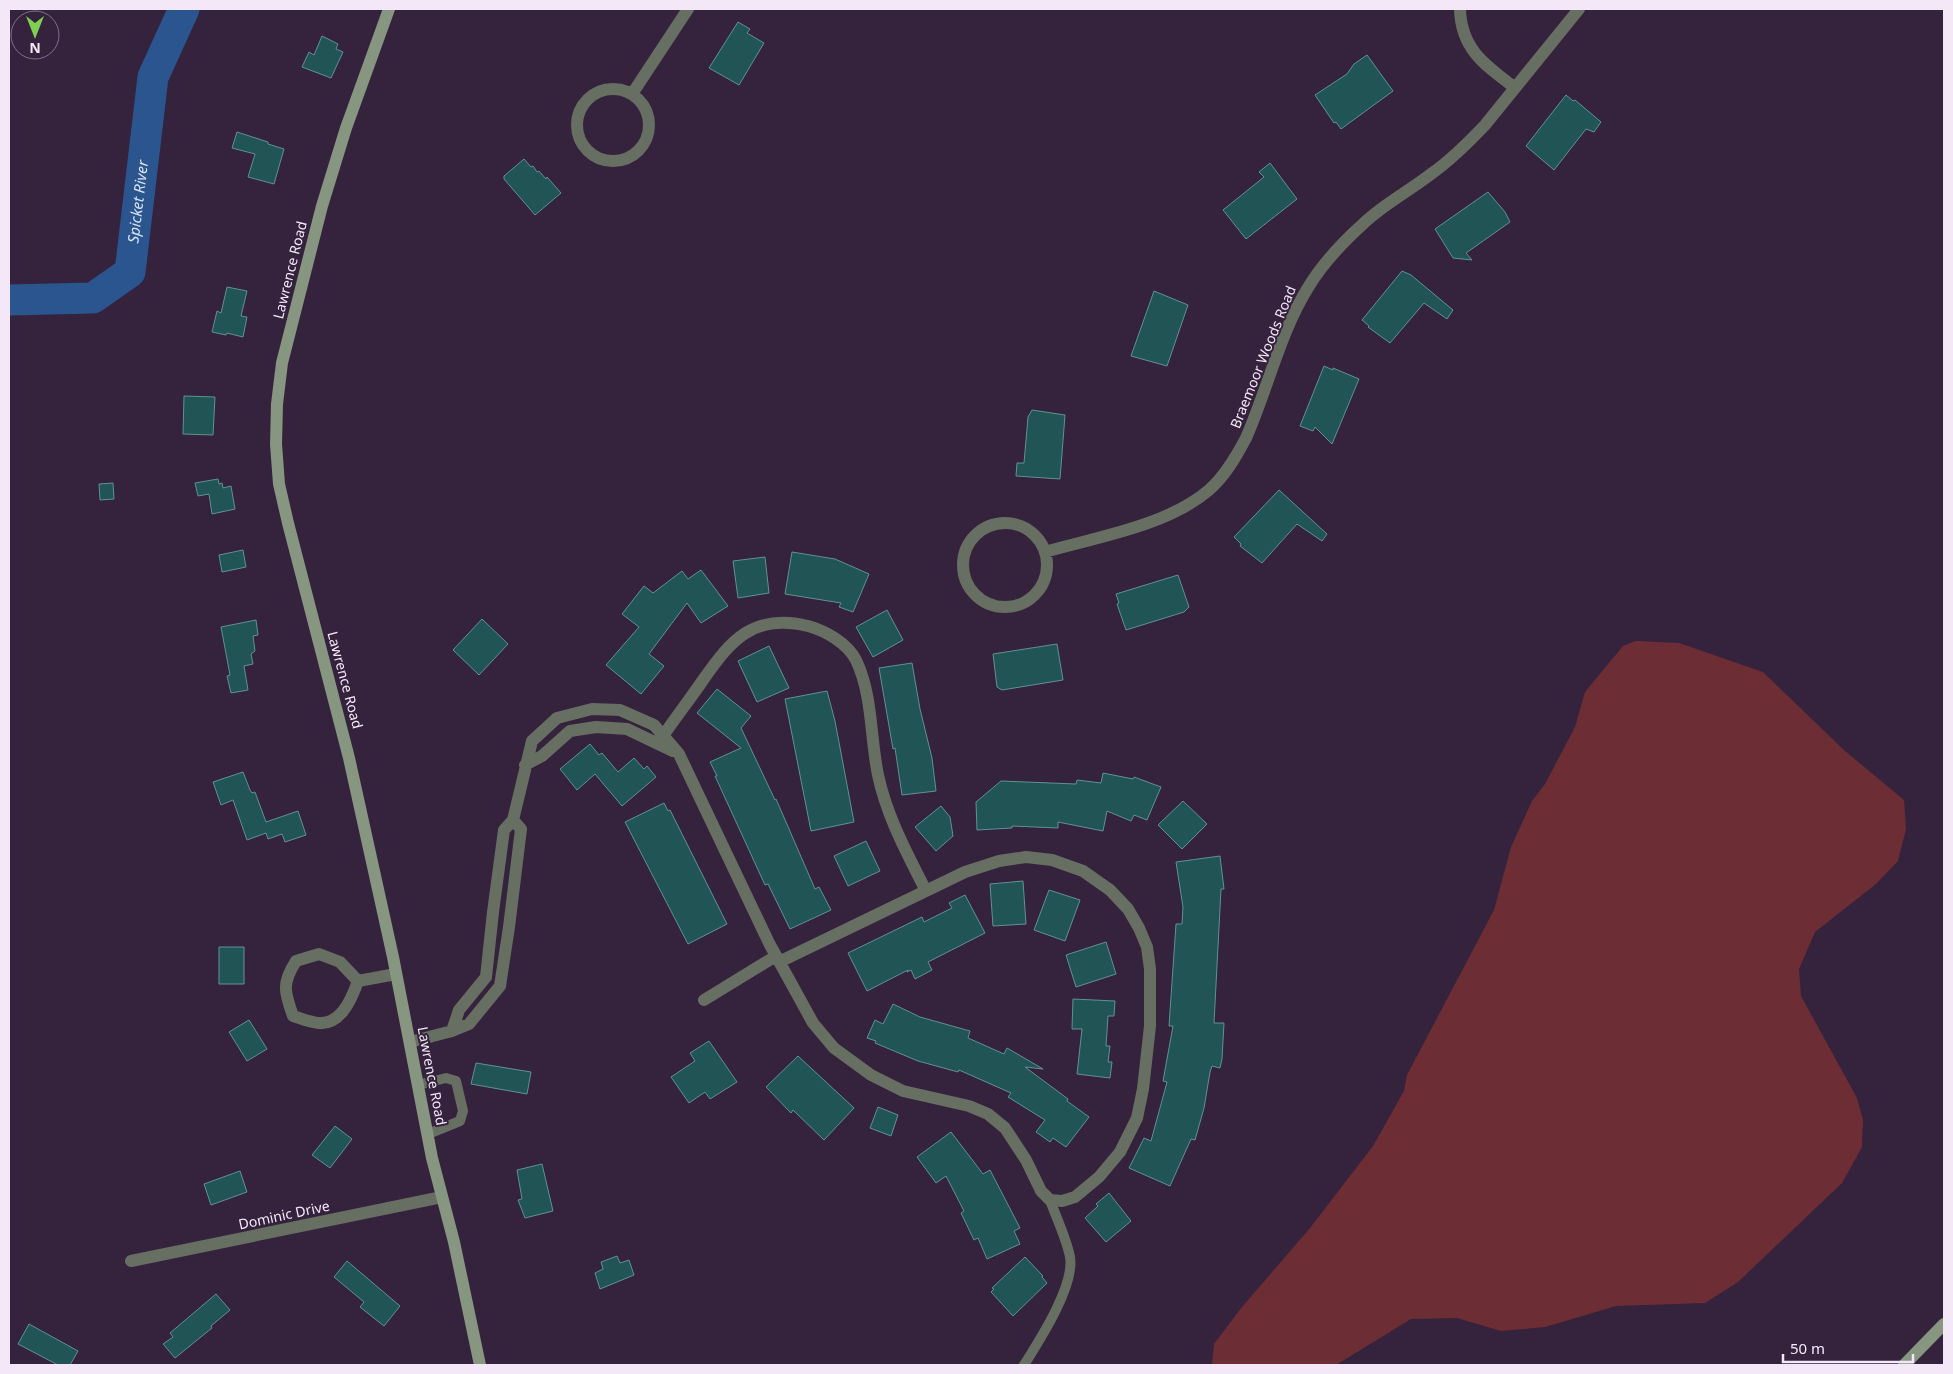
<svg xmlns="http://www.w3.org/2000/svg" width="1953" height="1374" viewBox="0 0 1953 1374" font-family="'Noto Sans',sans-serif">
	<rect width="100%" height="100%" fill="#35223d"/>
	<!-- green -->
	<path fill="#6c2e34" d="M1636,641L1679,643L1763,672L1845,751L1904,800L1906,829L1898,861L1876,884L1815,932L1799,969L1801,996L1857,1098L1863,1120L1862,1147L1842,1183L1738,1282L1705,1303L1616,1306L1545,1327L1501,1331L1457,1318L1411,1319L1336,1365H1212L1214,1344L1242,1307L1310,1228L1373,1146L1404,1091L1407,1075L1494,910L1511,847L1532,801L1545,784L1575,727L1585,692L1623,646Z"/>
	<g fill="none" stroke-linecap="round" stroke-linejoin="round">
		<!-- river -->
		<path stroke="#2a558e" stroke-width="31" id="s1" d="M9,300L93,298L130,272L153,77L184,9"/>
	</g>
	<!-- building -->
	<path fill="#215455" stroke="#609292" d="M738,22L750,29L747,33L764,43L739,85L709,68Z
		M322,36L338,44L336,49L343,52L331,78L302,67L309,52L314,55Z
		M1367,55L1393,91L1341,129L1336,122L1334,123L1315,95L1347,74L1354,64Z
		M1566,95L1573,101L1575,100L1601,122L1594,132L1586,129L1554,170L1526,146Z
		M237,132L268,142V144L284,149L274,184L248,177L255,154L232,148Z
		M524,159L531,167L533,166L537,172L539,171L546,179L547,177L561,193L535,215L504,179V176Z
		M1270,163L1297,199L1246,239L1223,210L1264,177L1259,172Z
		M1488,192L1505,212L1510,222L1466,253L1472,260L1453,258L1435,229Z
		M1402,271L1411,275L1453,310L1447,319L1424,303L1390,343L1368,327L1369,326L1362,320Z
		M227,287L247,291L241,316L247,317L243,337L227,333L226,335L212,332L217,311L221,313Z
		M1154,291L1188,305L1167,366L1131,356Z
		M1324,366L1333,370V368L1359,379L1332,444L1315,427L1313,431L1300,426Z
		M184,396L215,397L213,435L183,434Z
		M1032,410L1065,415L1060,479L1016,476L1017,463H1024L1028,417Z
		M218,479L219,484L222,483L223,488L231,486L235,509L212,514L209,494L198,496L195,483Z
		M113,483L114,499L100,500L99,484Z
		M1279,490L1327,534L1322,541L1297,524L1262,563L1240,546L1241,544L1234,537Z
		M243,550L246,567L222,572L219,555Z
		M792,552L835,559L869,574L853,612L839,607L841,603L785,594Z
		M765,557L769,593L738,598L733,561Z
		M701,570L728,606L701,623L687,603L649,654L664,666L641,694L606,665L639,627L622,614L644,586L653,593L682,571L688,579Z
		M1178,575L1189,607L1184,612L1126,630L1117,604L1119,603L1116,594Z
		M887,610L903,640L873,657L856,627Z
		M482,619L508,644L479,675L453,650Z
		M256,620L258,635L253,636L255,651L251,654L253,664L244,666L248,690L231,693L227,676L230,675L221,627Z
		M1057,644L1063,680L1002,690L997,687L993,654Z
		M769,646L789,688L757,702L738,661Z
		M912,663L920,709L932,758L936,791L902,795L895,748L893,749L879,668Z
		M717,689L751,716L741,728L775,800L776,799L815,889L819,887L831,910L790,929L768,884L765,885L715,776H717L710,762L741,748L697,713Z
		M827,691L835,721L854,822L811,831L785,699Z
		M590,744L599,755L602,753L618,772L634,758L644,769L647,766L656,777L622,806L595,774L577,790L560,769Z
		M243,772L250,790L252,793L255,792L266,822L298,811L306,835L285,842L282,834L268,839L266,833L247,840L233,800L221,805L213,782Z
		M1103,773L1133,779L1134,777L1161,787L1147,820L1134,815L1131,821L1107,811L1103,831L1058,822V828L1012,826V828L977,830L976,802L1001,781L1076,784L1077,780L1101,783Z
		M1183,801L1207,824L1182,849L1158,825Z
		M664,803L668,811L670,810L727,924L688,944L625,822Z
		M941,806L950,817L953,836L936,851L915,827Z
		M866,841L880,871L848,886L834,856Z
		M1220,856L1224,889H1221L1214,1023H1224L1222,1059L1220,1068L1212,1066L1210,1072L1204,1108L1195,1140L1191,1139L1170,1186L1129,1168L1144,1138L1151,1141L1167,1082L1163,1081L1173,1026H1169L1176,924H1182L1183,907L1176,862Z
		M1023,881L1026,924L993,926L990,884Z
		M1049,890L1080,900L1065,941L1034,930Z
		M965,895L985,933L928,962L932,970L915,979L911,970L907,972L908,970L867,991L848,953L922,917L924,922L952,908L949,903Z
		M1106,942L1116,974L1076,987L1066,955Z
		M219,947H244V984H219Z
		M1073,999L1115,1001L1114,1016H1108L1106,1046H1110L1108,1062H1112L1110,1078L1077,1074L1082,1029H1072Z
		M893,1004L920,1017L970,1031L968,1038L1004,1054L1007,1048L1043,1069L1025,1067L1068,1099L1067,1101L1089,1117L1066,1147L1053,1138L1050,1142L1036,1132L1045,1120L1008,1097L1011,1093L959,1070L958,1072L918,1061L875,1043L876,1041L867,1038L875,1020L883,1024Z
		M249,1020L267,1049L247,1061L229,1032Z
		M709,1041L737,1082L710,1099L705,1092L689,1103L671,1077L695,1061L690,1053Z
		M798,1056L854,1108L824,1140L793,1110L791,1113L766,1087Z
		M476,1063L531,1072L527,1094L471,1084Z
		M878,1107L898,1115L891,1136L870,1128Z
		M335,1126L352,1139L330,1168L312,1155Z
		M951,1132L983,1174L990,1170L1020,1228L1014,1231L1020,1244L987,1259L978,1238L974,1240L961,1213L964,1211L946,1176L936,1183L917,1157Z
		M542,1164L553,1211L525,1218L518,1200L522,1199L517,1170Z
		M240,1171L247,1192L211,1205L204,1184Z
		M1109,1193L1131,1221L1106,1242L1085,1218L1098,1206L1096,1204Z
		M617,1256L620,1263L629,1260L634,1275L600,1289L595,1273L603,1269L601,1262Z
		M1025,1257L1043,1276L1042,1277L1047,1283L1013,1316L991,1292L994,1289L992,1288Z
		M347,1261L400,1306L384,1326L360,1307L364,1302L334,1277Z
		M216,1294L230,1310L211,1326L212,1328L175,1358L163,1344L173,1337L170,1333Z
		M29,1324L78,1351L70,1365H58L18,1344Z"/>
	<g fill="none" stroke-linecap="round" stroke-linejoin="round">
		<!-- lane -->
		<path stroke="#666f61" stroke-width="10" d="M418,1085L446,1078L456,1081L463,1111L460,1121L428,1134
			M1024,1365C1039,1341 1075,1286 1070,1257C1067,1240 1056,1217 1050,1200"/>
		<!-- street -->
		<path stroke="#666f61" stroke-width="12" d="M1460,9C1461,49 1485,65 1514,87
			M577 125a36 36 0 1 1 72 0a36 36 0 1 1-72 0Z
			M632,94L688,9
			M963 565a42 42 0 1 1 84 0a42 42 0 1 1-84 0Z
			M1045,552C1097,537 1167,526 1209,490C1225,476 1236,457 1246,438C1268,388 1280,332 1309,286C1323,263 1343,242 1364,223C1384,204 1409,191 1431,174C1451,160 1468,143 1485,125L1579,9
			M663,736C676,717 690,699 703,680C731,640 753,613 808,626C826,631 847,643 856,660C873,696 870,737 878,775C887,817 907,853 926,891
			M525,765L542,756L570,731L596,727L627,729L673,751
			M358,981L340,962L319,954L296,961C282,983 284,991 293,1016C300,1018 306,1021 313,1022C339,1029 351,1001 358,981L396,974
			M704,1000L776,956
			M452,1031L459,1010L486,977L493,912L504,830L513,820L532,741L557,718L592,709L620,710L654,725L679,754L769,943L813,1023L834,1048L871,1075L903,1091L969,1106L988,1114L1005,1128L1026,1160L1041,1191L1050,1200L1062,1201L1075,1197L1099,1177L1120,1152L1137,1118L1143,1089L1150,1026V969L1147,947L1139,928L1128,909L1110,890L1083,871L1052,860L1026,857L999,861L965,872L779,962
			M410,1042L452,1031L469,1024L500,986L509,927L521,829L513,820
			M131,1261L442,1197"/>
		<!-- secondary -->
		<path stroke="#869680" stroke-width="12" d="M389,9L346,128L322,206L282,363L277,404L276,444L279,484L288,523L349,758L393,957L432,1158L454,1242L480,1365
			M1904,1365L1944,1324"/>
	</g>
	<g text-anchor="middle" stroke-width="4" stroke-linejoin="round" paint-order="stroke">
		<!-- street labels -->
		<g font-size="14" fill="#f3e7f8" stroke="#35223d">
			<text transform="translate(290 270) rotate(-76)" y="5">Lawrence Road</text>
			<text transform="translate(1263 357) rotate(-68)" y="5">Braemoor Woods Road</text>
			<text transform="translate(345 680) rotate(75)" y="5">Lawrence Road</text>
			<text transform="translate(432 1076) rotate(79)" y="5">Lawrence Road</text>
			<text transform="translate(284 1215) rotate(-12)" y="5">Dominic Drive</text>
		</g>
		<!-- water labels -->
		<g font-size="15" font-style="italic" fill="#d9e5f6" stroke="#35223d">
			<text dy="5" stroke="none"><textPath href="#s1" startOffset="200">Spicket River</textPath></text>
		</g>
	</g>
	<!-- border -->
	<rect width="1953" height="1374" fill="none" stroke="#f3e7f8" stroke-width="20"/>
	<!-- north arrow -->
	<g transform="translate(35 35) rotate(180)"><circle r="24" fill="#35223d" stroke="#817188"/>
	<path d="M0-4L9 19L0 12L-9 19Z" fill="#7fd052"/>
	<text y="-8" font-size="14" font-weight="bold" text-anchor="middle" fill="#f3e7f8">N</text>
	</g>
	<!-- scale -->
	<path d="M1783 1354v8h130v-8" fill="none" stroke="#f3e7f8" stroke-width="2.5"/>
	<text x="1790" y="1354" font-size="15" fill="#f3e7f8" stroke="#35223d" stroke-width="4" paint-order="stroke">50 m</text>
</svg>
